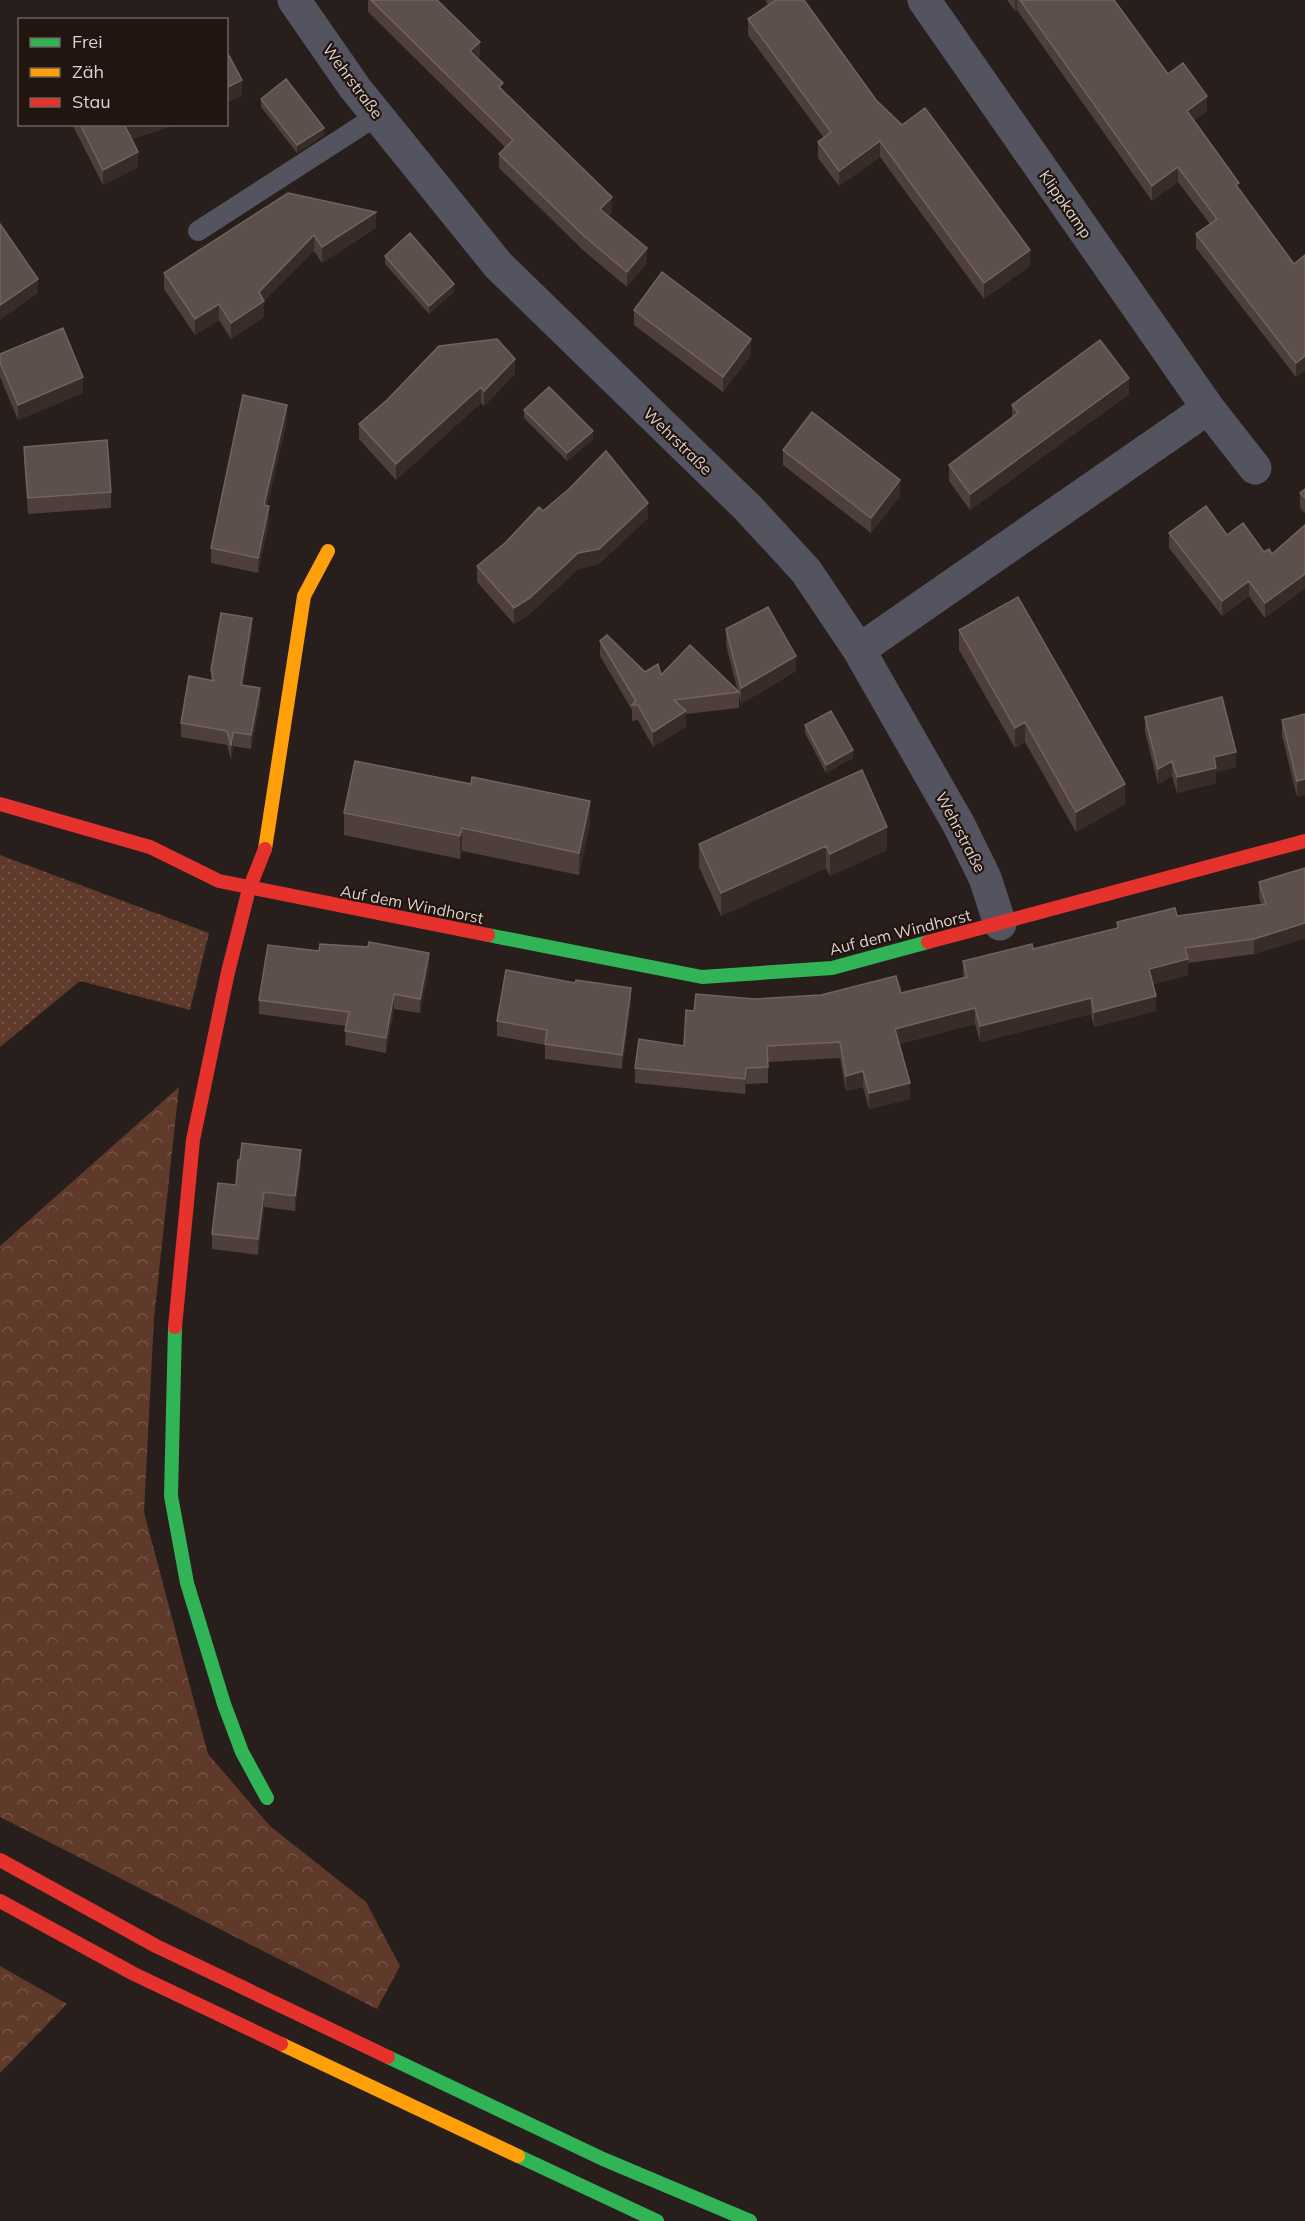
<svg xmlns="http://www.w3.org/2000/svg" width="1305" height="2221" viewBox="0 0 1305 2221" font-family="Mulish,sans-serif">
	<defs>
		<pattern id="grass-dots" width="8" height="8" patternUnits="userSpaceOnUse" patternTransform="scale(1.5)"><rect width="8" height="8" fill="#5f392a"/><path d="M2 2h.1M6 6h.1" fill="none" stroke="#755548" stroke-width="1.8" stroke-linecap="round"/></pattern>
		<pattern id="forest-crowns" width="20" height="18" patternUnits="userSpaceOnUse" patternTransform="scale(1.5)"><rect width="20" height="18" fill="#5f392a"/><path d="M2 6a3 3 0 1 1 6 0M12 15a3 3 0 1 1 6 0" fill="none" stroke="#755548"/></pattern>
	</defs>
	<rect width="100%" height="100%" fill="#281f1c"/>
	<!-- grass -->
	<path fill="url(#grass-dots)" d="M0,855L209,933L190,1010L80,981L0,1047Z"/>
	<!-- forest -->
	<path fill="url(#forest-crowns)" d="M179,1087L154,1318L144,1512L208,1754L270,1826L366,1902L400,1966L377,2009L0,1817V1246Z
		M0,1966L67,2004L0,2073Z"/>
	<g fill="none" stroke-linecap="round" stroke-linejoin="round">
		<!-- lane -->
		<path stroke="#545460" stroke-width="20" d="M198,231L378,115"/>
		<!-- street -->
		<path stroke="#545460" stroke-width="33" d="M294,0L355,88L498,265L748,508L806,571L859,650L959,825L985,878L1000,924
			M924,0L1208,408L1255,468
			M859,650L1208,408"/>
		<!-- fast -->
		<path stroke="#30b455" stroke-width="14" d="M488,935L702,977L832,968L928,942
			M175,1327L171,1496L187,1583L224,1704L242,1752L267,1798
			M388,2057L603,2159L750,2221
			M518,2156L657,2221"/>
		<!-- slow -->
		<path stroke="#ff9f0a" stroke-width="14" d="M265,849L304,596L328,551
			M281,2044L518,2156"/>
		<!-- jam -->
		<path stroke="#e5322d" stroke-width="14" d="M0,804L150,847L219,881L488,935
			M928,942L1305,841
			M175,1327L193,1140L228,972L249,889L265,849
			M0,1860L156,1946L388,2057
			M0,1901L134,1974L281,2044"/>
	</g>
	<!-- wall -->
	<path fill="#4e3f3a" d="M368,0H437L480,56L477,59L503,90L612,212L608,215L647,263L627,287L584,251L499,168V154L505,147L368,12Z
		M765,0H804L876,100L1030,266L984,299L880,157L839,186L818,158V142L824,138L748,35V19L768,5Z
		M1007,0H1114L1168,74L1207,111L1194,120L1239,190L1294,264L1305,255V370L1296,377L1196,248V234L1210,224L1178,182L1152,201L1017,10L1015,11Z
		M261,99L324,135L297,153L261,107Z
		M72,124H178L132,139L138,167L103,185Z
		M288,193L376,228L322,263L314,251L264,301V317L231,339L219,320L195,335L164,289V273Z
		M385,256L454,292L429,314L385,264Z
		M634,310L751,355L723,392L634,325Z
		M0,354L83,393L18,420L0,377Z
		M515,374L484,406L481,403L396,480L359,439V424Z
		M1129,394L970,510L949,481V465L1012,418V405Z
		M524,410L593,439L567,461L524,418Z
		M287,420L267,506L269,522L258,573L211,563V548Z
		M24,447L111,492V508L28,514L24,462Z
		M783,450L900,496L871,533L783,465Z
		M1305,489V513L1300,508V493Z
		M543,511L648,518L599,564L578,569L530,614L514,624L477,582V566Z
		M1169,533L1227,535L1264,552L1269,549L1265,618L1249,596L1222,616L1169,548Z
		M726,629L796,671L741,704L739,695V708L686,714V727L653,747L638,720L632,721V710L600,656V641L645,672L738,692L726,645Z
		M959,630L1125,804L1076,832L1025,742L1015,748L959,650Z
		M252,632L243,685L260,702L251,749L233,746L231,760L227,745L181,737V723L211,680V670Z
		M1305,714L1297,797L1282,736V720Z
		M1145,717L1236,767L1216,772V783L1177,793L1172,776L1158,784L1145,732Z
		M805,725L853,758L826,773L805,733Z
		M862,770L887,850L830,876L826,868L721,916L699,867V844Z
		M344,813L590,823L579,875L462,851L460,859L344,835Z
		M1305,868L1254,954L1188,963V975L1153,984L1156,1011L1094,1027L1091,1014L980,1042L975,1024L899,1044L910,1099L869,1109L863,1087L846,1091L840,1058L768,1062V1083L746,1084L745,1094L635,1083V1068L684,1046L694,1011L754,999L901,993L963,978V961L1033,949L1117,929V922L1177,916L1261,904L1259,897V882Z
		M429,968L420,1013L394,1009L386,1053L345,1045L346,1026L259,1014V1000Z
		M631,1002L622,1069L545,1059V1045L497,1036V1021Z
		M301,1165L295,1211L264,1207L258,1255L212,1249V1234L236,1185Z"/>
	<!-- shaded-wall -->
	<path fill="#382c27" d="M1015,0H1017V10L1015,11Z
		M480,42V56L470,66V51Z
		M242,80V96L226,103V88Z
		M1207,96V111L1187,125V111Z
		M129,124H178L125,141V126Z
		M324,128V135L297,153V145Z
		M880,141V157L839,186V171Z
		M138,152V167L103,185V170Z
		M1178,167V182L1152,201V186Z
		M612,197V212L600,224V209Z
		M376,212V228L322,263V247Z
		M314,235V251L264,301V317L231,339V323L259,292Z
		M647,248V263L627,287V272Z
		M1030,250V266L984,299V283Z
		M38,279V293L0,320V305Z
		M454,284V292L429,314V306Z
		M219,304V320L195,335V319Z
		M751,339V355L723,392V377Z
		M1305,356V370L1296,377V363Z
		M515,359V374L484,406V391Z
		M83,377V393L18,420V405Z
		M1129,378V394L970,510V494Z
		M481,387V403L396,480V464Z
		M287,405V420L264,520V505Z
		M593,431V439L567,461V453Z
		M900,480V496L871,533V518Z
		M648,503V518L599,564L578,569L530,614L514,624V608L578,553Z
		M269,506V522L258,573V558Z
		M1305,574V589L1265,618V603Z
		M1249,581V596L1222,616V601Z
		M252,618V632L241,699V685Z
		M796,656V671L741,704V688Z
		M260,688V702L251,749V735Z
		M686,711V727L653,747V732Z
		M1025,722V742L1015,748V728Z
		M233,732V746L231,760V746Z
		M853,750V758L826,773V765Z
		M1236,752V767L1216,772V783L1177,793V777L1214,757Z
		M1172,761V776L1158,784V769Z
		M1305,779V795L1297,797V781Z
		M1125,784V804L1076,832V812Z
		M590,801V823L579,875V853Z
		M887,827V850L830,876V854Z
		M462,828V851L460,859V836Z
		M826,846V868L721,916V893Z
		M1305,923V939L1254,954V939Z
		M429,953V968L420,1013V999Z
		M1188,959V975L1149,985V969Z
		M631,988V1002L622,1069V1055Z
		M394,994V1009L386,1053V1038Z
		M1156,996V1011L1094,1027V1012Z
		M1091,998V1014L980,1042V1026Z
		M975,1008V1024L895,1045V1029Z
		M746,1068V1084L745,1094V1079Z
		M863,1071V1087L846,1091V1076Z
		M910,1083V1099L869,1109V1093Z
		M301,1150V1165L295,1211V1196Z
		M264,1192V1207L258,1255V1239Z"/>
	<!-- building -->
	<path fill="#5d4f4a" stroke="#71635e" stroke-width="1.5" d="M371,0H437L480,42L470,51L503,83L499,87L612,197L600,209L647,248L627,272L584,236L499,154L513,140Z
		M776,0H804L876,100L902,125L925,108L1030,250L984,283L880,141L839,171L818,142L831,132L748,19Z
		M1020,0H1114L1168,74L1183,63L1207,96L1187,111L1239,183L1236,185L1294,264L1305,255V356L1296,363L1196,234L1217,219L1178,167L1152,186Z
		M226,50L242,80L226,88Z
		M286,79L324,128L297,145L261,99Z
		M80,124H129L125,126L138,152L103,170Z
		M288,193L376,212L322,247L314,235L259,292L264,301L231,323L219,304L195,319L164,273Z
		M0,224L38,279L0,305Z
		M410,233L454,284L429,306L385,256Z
		M662,272L751,339L723,377L634,310Z
		M63,328L83,377L18,405L0,362V354Z
		M497,339L515,359L484,391L481,387L396,464L359,424L387,400L439,346Z
		M1100,340L1129,378L970,494L949,465L1018,413L1012,405Z
		M549,387L593,431L567,453L524,410Z
		M243,395L287,405L264,505L269,506L258,558L211,548Z
		M812,412L900,480L871,518L783,450Z
		M107,440L111,492L28,498L24,447Z
		M606,451L648,503L599,549L578,553L530,598L514,608L477,566L505,543L539,507L543,511L570,488Z
		M1305,489V498L1300,493Z
		M1206,506L1227,535L1243,523L1264,552L1269,549L1272,554L1305,525V574L1265,603L1249,581L1222,601L1169,533Z
		M1018,597L1125,784L1076,812L1025,722L1015,728L959,630Z
		M768,607L796,656L741,688L726,629Z
		M221,613L252,618L241,685L260,688L251,735L233,732L231,746L227,731L181,723L189,676L214,681L211,670Z
		M607,635L645,672L658,664L661,675L690,645L739,692L674,700L686,711L653,732L638,705H632L636,701L600,641Z
		M1222,697L1236,752L1214,757L1216,768L1177,777L1172,761L1158,769L1145,717Z
		M831,711L853,750L826,765L805,725Z
		M1305,714V779L1297,781L1282,720Z
		M355,761L471,784L472,777L590,801L579,853L462,828L460,836L344,813Z
		M862,770L887,827L830,854L826,846L721,893L699,844Z
		M1305,868V923L1254,939L1185,948L1188,959L1149,969L1156,996L1094,1012L1091,998L980,1026L975,1008L895,1029L910,1083L869,1093L863,1071L846,1076L840,1042L767,1046L768,1067L746,1068L745,1079L635,1068L639,1039L684,1046L686,1010L694,1011L696,994L754,999L821,995L896,976L901,993L967,977L963,961L1032,944L1033,949L1118,928L1117,922L1175,908L1177,916L1266,904L1259,882Z
		M369,942L429,953L420,999L394,994L386,1038L345,1031L349,1012L259,1000L268,945L319,951L320,944L368,947Z
		M506,970L575,983L576,980L631,988L622,1055L545,1044L547,1030L497,1021Z
		M242,1143L301,1150L295,1196L264,1192L258,1239L212,1234L218,1183L236,1185L238,1160H240Z"/>
	<g text-anchor="middle" stroke-width="4.5" stroke-linejoin="round" paint-order="stroke">
		<!-- street labels -->
		<g font-size="16" fill="#dbd1cd" stroke="#22140f">
			<text transform="translate(353 81) rotate(53)" y="6">Wehrstraße</text>
			<text transform="translate(1066 204) rotate(55)" y="6">Klippkamp</text>
			<text transform="translate(678 441) rotate(44)" y="6">Wehrstraße</text>
			<text transform="translate(961 832) rotate(62)" y="6">Wehrstraße</text>
			<text transform="translate(412 904) rotate(11)" y="6">Auf dem Windhorst</text>
			<text transform="translate(900 932) rotate(-14)" y="6">Auf dem Windhorst</text>
		</g>
	</g>
	<!-- legend -->
	<rect x="18" y="18" width="210" height="108" fill="#22140f" stroke="#6c605b" stroke-width="1.5"/>
	<rect x="30" y="38" width="30" height="9" fill="#30b455" stroke="#6c605b" stroke-width="1.5"/>
	<text x="72" y="48" font-size="18" fill="#dbd1cd">Frei</text>
	<rect x="30" y="68" width="30" height="9" fill="#ff9f0a" stroke="#6c605b" stroke-width="1.5"/>
	<text x="72" y="78" font-size="18" fill="#dbd1cd">Zäh</text>
	<rect x="30" y="98" width="30" height="9" fill="#e5322d" stroke="#6c605b" stroke-width="1.5"/>
	<text x="72" y="108" font-size="18" fill="#dbd1cd">Stau</text>
</svg>
